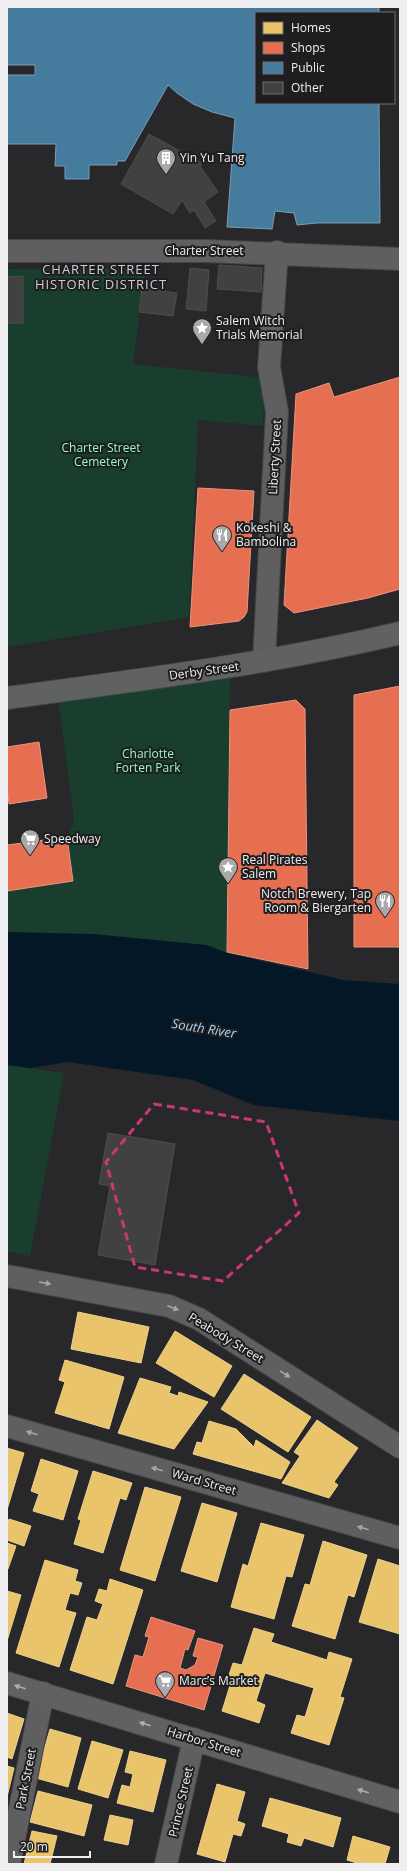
<svg xmlns="http://www.w3.org/2000/svg" width="407" height="1871" viewBox="0 0 407 1871" font-family="'Open Sans',sans-serif">
	<rect width="100%" height="100%" fill="#282729"/>
	<!-- green -->
	<path fill="#193e2e" d="M145,268L133,364L265,378L263,426L198,420L189,617L7,647V269Z
		M230,667L227,953L344,980L400,984L7,1019V891L73,881L67,837L69,836L74,818L57,691Z
		M7,1065L64,1073L30,1256L7,1251Z"/>
	<!-- water -->
	<path fill="#041726" d="M7,932L93,934L207,945L227,953L344,980L400,984V1121L254,1105L193,1080L68,1062L30,1068L7,1065Z"/>
	<!-- homes -->
	<path fill="#e9c46a" stroke="#ebd192" d="M78,1312L149,1327L141,1363L71,1349Z
		M175,1331L232,1366L214,1397L156,1363Z
		M65,1360L124,1377L109,1429L55,1413L65,1382L59,1380Z
		M244,1374L311,1417L288,1452L221,1409Z
		M140,1378L171,1387L169,1393L178,1396L179,1392L208,1402L174,1449L118,1433Z
		M317,1420L358,1448L334,1482L338,1485L329,1498L282,1483L300,1456L294,1452Z
		M209,1421L236,1429L254,1447L256,1440L290,1462L281,1479L193,1454L197,1442L202,1443Z
		M7,1448L24,1453L7,1510Z
		M41,1459L78,1471L63,1520L33,1511L39,1494L31,1491Z
		M93,1471L132,1483L126,1500L120,1498L103,1553L74,1544L81,1520L78,1519Z
		M145,1487L181,1497L155,1581L120,1570Z
		M202,1503L237,1513L217,1582L181,1571Z
		M9,1519L31,1526L24,1546L7,1540V1526Z
		M261,1523L304,1535L292,1577L286,1576L274,1619L231,1607L243,1564L248,1566Z
		M323,1541L367,1555L354,1597L348,1595L335,1639L292,1626L305,1584L310,1585Z
		M7,1543L16,1546L8,1569H7Z
		M378,1559L400,1566V1634L359,1622Z
		M45,1560L78,1570L75,1581L82,1583L78,1595L70,1593L65,1610L76,1613L59,1667L16,1653Z
		M110,1579L143,1590L113,1684L70,1670L87,1617L97,1620L103,1604L95,1601L99,1589L107,1591Z
		M7,1591L21,1595L7,1641Z
		M254,1628L274,1634L271,1642L327,1660L329,1652L352,1659L340,1697L344,1698L329,1745L291,1733L297,1715L305,1717L314,1688L265,1673L256,1701L265,1705L259,1723L222,1711L232,1679L228,1678L233,1663L242,1665Z
		M7,1713L24,1719L12,1759L7,1757Z
		M50,1729L81,1738L68,1787L36,1778Z
		M92,1741L123,1750L108,1798L78,1789Z
		M130,1751L166,1760L153,1812L117,1803L122,1785L130,1787L133,1774L125,1772Z
		M7,1766L14,1768L7,1797Z
		M217,1784L245,1792L237,1821L245,1824L241,1836L233,1834L225,1862L197,1854Z
		M38,1791L92,1805L84,1836L30,1822Z
		M270,1798L341,1818L333,1847L304,1838L301,1846L287,1842L289,1834L262,1826Z
		M110,1815L133,1820L128,1845L104,1840Z
		M32,1831L57,1836L50,1864H24Z
		M353,1836L390,1847L385,1864H360L347,1860Z"/>
	<!-- shops -->
	<path fill="#e76f51" stroke="#e99581" d="M400,377V589L368,598L294,613L284,605L296,394L329,383L334,397Z
		M198,488L254,491L247,612L244,617L239,621L190,627Z
		M400,686V947H354V695Z
		M296,700L305,709L308,969L227,952L230,710Z
		M39,742L47,798L9,804L7,788V747Z
		M67,837L73,881L7,891V845Z
		M151,1617L195,1631L188,1650L185,1649L180,1668L186,1670L195,1665L198,1657L193,1656L198,1638L223,1645L204,1710L126,1686L135,1655L143,1657L149,1637L145,1636Z"/>
	<!-- public -->
	<path fill="#457b9d" stroke="#789eb6" d="M7,7H379V13H256V103H379L380,223H317L297,225L294,213L275,211L272,229L227,227L235,118L212,112L193,104L177,93L168,85L125,161H117V165H89V179H65V166H55L56,144H7V75H35V65H7Z"/>
	<!-- building -->
	<path fill="#414141" stroke="#4e4d4e" d="M149,134L202,163L200,166L218,192L204,202L216,221L205,228L194,210L190,213L182,200L173,214L121,184Z
		M219,265L262,268L261,292L217,289Z
		M190,268L209,270L206,311L186,309Z
		M23,276V323H7V277Z
		M142,288L177,293L173,316L139,312Z
		M108,1133L175,1144L155,1265L98,1255L110,1186L99,1184Z"/>
	<g fill="none" stroke-linecap="round" stroke-linejoin="round">
		<defs>
			<path id="street" d="M7,251H206L400,259
				M264,661L277,412L269,367L277,252
				M7,1276L169,1306L199,1319L400,1447
				M7,1426L400,1538
				M9,1864L43,1693
				M166,1864L194,1739"/>
			<path id="secondary" d="M7,698C139,680 270,664 400,633
				M7,1683L400,1802"/>
		</defs>
		<!-- street casing -->
		<use href="#street" stroke="#454446" stroke-width="24"/>
		<!-- secondary casing -->
		<use href="#secondary" stroke="#454446" stroke-width="24"/>
		<!-- street -->
		<use href="#street" stroke="#5f5e60" stroke-width="22"/>
		<!-- secondary -->
		<use href="#secondary" stroke="#5f6260" stroke-width="22"/>
	</g>
	<!-- one-way arrows -->
	<defs><path id="oneway-solid" d="M-6-.8H1V-3.2L6.5 0L1 3.2V.8H-6Z"/></defs>
	<g fill="#a7a6a8">
		<use href="#oneway-solid" transform="translate(45 1283) rotate(10)"/>
		<use href="#oneway-solid" transform="translate(173 1308) rotate(21)"/>
		<use href="#oneway-solid" transform="translate(285 1374) rotate(32)"/>
		<use href="#oneway-solid" transform="translate(32 1433) rotate(-164)"/>
		<use href="#oneway-solid" transform="translate(157 1469) rotate(-164)"/>
		<use href="#oneway-solid" transform="translate(363 1528) rotate(-164)"/>
	</g>
	<g fill="#aeafaf">
		<use href="#oneway-solid" transform="translate(20 1687) rotate(-163)"/>
		<use href="#oneway-solid" transform="translate(145 1724) rotate(-163)"/>
		<use href="#oneway-solid" transform="translate(363 1791) rotate(-163)"/>
	</g>
	<!-- marked area -->
	<path fill="none" stroke="#c93871" stroke-width="3" stroke-dasharray="8 5" stroke-linejoin="round" d="M154,1104L266,1122L299,1213L223,1281L135,1267L106,1162Z"/>
	<!-- icons -->
	<defs>
		<symbol id="building-pin" viewBox="-11 -11 22 30"><path d="M0 17L-7.5 6A9.5 9.5 0 1 1 7.5 6Z" fill="#a9a8aa" stroke="#1e1d20"/><path d="M-4-6H4V6H1V3H-1V6H-4ZM-2.5-4.3h1.7v1.8h-1.7ZM.8-4.3h1.7v1.8H.8ZM-2.5-1h1.7V.8h-1.7ZM.8-1h1.7V.8H.8Z" fill="#fff"/></symbol>
		<symbol id="sight-pin" viewBox="-11 -11 22 30"><path d="M0 17L-7.5 6A9.5 9.5 0 1 1 7.5 6Z" fill="#a9a8aa" stroke="#1e1d20"/><path d="M0-6L1.8-2.2L6-1.7L2.9 1.2L3.7 5.4L0 3.3L-3.7 5.4L-2.9 1.2L-6-1.7L-1.8-2.2Z" fill="#fff"/></symbol>
		<symbol id="restaurant-pin" viewBox="-11 -11 22 30"><path d="M0 17L-7.5 6A9.5 9.5 0 1 1 7.5 6Z" fill="#a9a8aa" stroke="#1e1d20"/><path d="M-5-6h1v4h1v-4h1v4h1v-4h1v5L-1.5 .5V6h-2V.5L-5-1ZM5-6V6H3V1.5H1.5Q1.5-4 5-6Z" fill="#fff"/></symbol>
		<symbol id="supermarket-pin" viewBox="-11 -11 22 30"><path d="M0 17L-7.5 6A9.5 9.5 0 1 1 7.5 6Z" fill="#a9a8aa" stroke="#1e1d20"/><path d="M-6-5.5h2.5l.6 2H6L4.5 2H-2.5L-4.4-4H-6ZM-1.5 3.2a1.3 1.3 0 1 0 .1 0ZM3 3.2a1.3 1.3 0 1 0 .1 0Z" fill="#fff"/></symbol>
	</defs>
	<g fill-rule="evenodd">
		<use href="#building-pin" x="155" y="147" width="22" height="30"/>
		<use href="#sight-pin" x="191" y="317" width="22" height="30"/>
		<use href="#restaurant-pin" x="211" y="524" width="22" height="30"/>
		<use href="#supermarket-pin" x="19" y="828" width="22" height="30"/>
		<use href="#sight-pin" x="217" y="856" width="22" height="30"/>
		<use href="#restaurant-pin" x="374" y="890" width="22" height="30"/>
		<use href="#supermarket-pin" x="154" y="1670" width="22" height="30"/>
	</g>
	<g text-anchor="middle" stroke-width="4" stroke-linejoin="round" paint-order="stroke">
		<!-- poi labels -->
		<g font-size="12" fill="#efeef0" stroke="#1e1d20" text-anchor="start">
			<text x="180" y="162">Yin Yu Tang</text>
			<text x="216" y="325">Salem Witch<tspan x="216" dy="14">Trials Memorial</tspan></text>
			<text x="236" y="532">Kokeshi &amp;<tspan x="236" dy="14">Bambolina</tspan></text>
			<text x="44" y="843">Speedway</text>
			<text x="242" y="864">Real Pirates<tspan x="242" dy="14">Salem</tspan></text>
			<text x="371" y="898" text-anchor="end">Notch Brewery, Tap<tspan x="371" dy="14">Room &amp; Biergarten</tspan></text>
			<text x="179" y="1685">Marc’s Market</text>
		</g>
		<!-- street labels -->
		<g font-size="12" fill="#efeef0" stroke="#1e1d20">
			<text x="204" y="255">Charter Street</text>
			<text transform="translate(275 457) rotate(-87)" y="4">Liberty Street</text>
			<text transform="translate(204 671) rotate(-8)" y="4">Derby Street</text>
			<text transform="translate(226 1338) rotate(31)" y="4">Peabody Street</text>
			<text transform="translate(204 1482) rotate(16)" y="4">Ward Street</text>
			<text transform="translate(204 1742) rotate(17)" y="4">Harbor Street</text>
			<text transform="translate(26 1779) rotate(-79)" y="4">Park Street</text>
			<text transform="translate(181 1802) rotate(-77)" y="4">Prince Street</text>
		</g>
		<!-- park labels -->
		<g font-size="12" fill="#93fac7" stroke="#1e1d20">
			<text x="101" y="452">Charter Street<tspan x="101" dy="14">Cemetery</tspan></text>
			<text x="148" y="758">Charlotte<tspan x="148" dy="14">Forten Park</tspan></text>
		</g>
		<!-- neighbourhood labels -->
		<g font-size="13" letter-spacing="1" fill="#ceccd1" stroke="#1e1d20">
			<text x="101" y="274">CHARTER STREET<tspan x="101" dy="15">HISTORIC DISTRICT</tspan></text>
		</g>
		<!-- water labels -->
		<g font-size="13" font-style="italic" fill="#acd3f2" stroke="#1e1d20">
			<text transform="translate(204 1028) rotate(9)" y="5">South River</text>
		</g>
	</g>
	<!-- border -->
	<rect width="407" height="1871" fill="none" stroke="#efeef0" stroke-width="16"/>
	<!-- legend -->
	<rect x="255" y="12" width="140" height="92" fill="#1e1d20" stroke="#727173"/>
	<rect x="263" y="22" width="20" height="12" fill="#e9c46a" stroke="#727173"/>
	<text x="291" y="32" font-size="12" fill="#efeef0">Homes</text>
	<rect x="263" y="42" width="20" height="12" fill="#e76f51" stroke="#727173"/>
	<text x="291" y="52" font-size="12" fill="#efeef0">Shops</text>
	<rect x="263" y="62" width="20" height="12" fill="#457b9d" stroke="#727173"/>
	<text x="291" y="72" font-size="12" fill="#efeef0">Public</text>
	<rect x="263" y="82" width="20" height="12" fill="#414141" stroke="#727173"/>
	<text x="291" y="92" font-size="12" fill="#efeef0">Other</text>
	<!-- scale -->
	<path d="M14 1851v6h76v-6" fill="none" stroke="#efeef0" stroke-width="2"/>
	<text x="20" y="1851" font-size="12" fill="#efeef0" stroke="#1e1d20" stroke-width="3" paint-order="stroke">20 m</text>
</svg>
